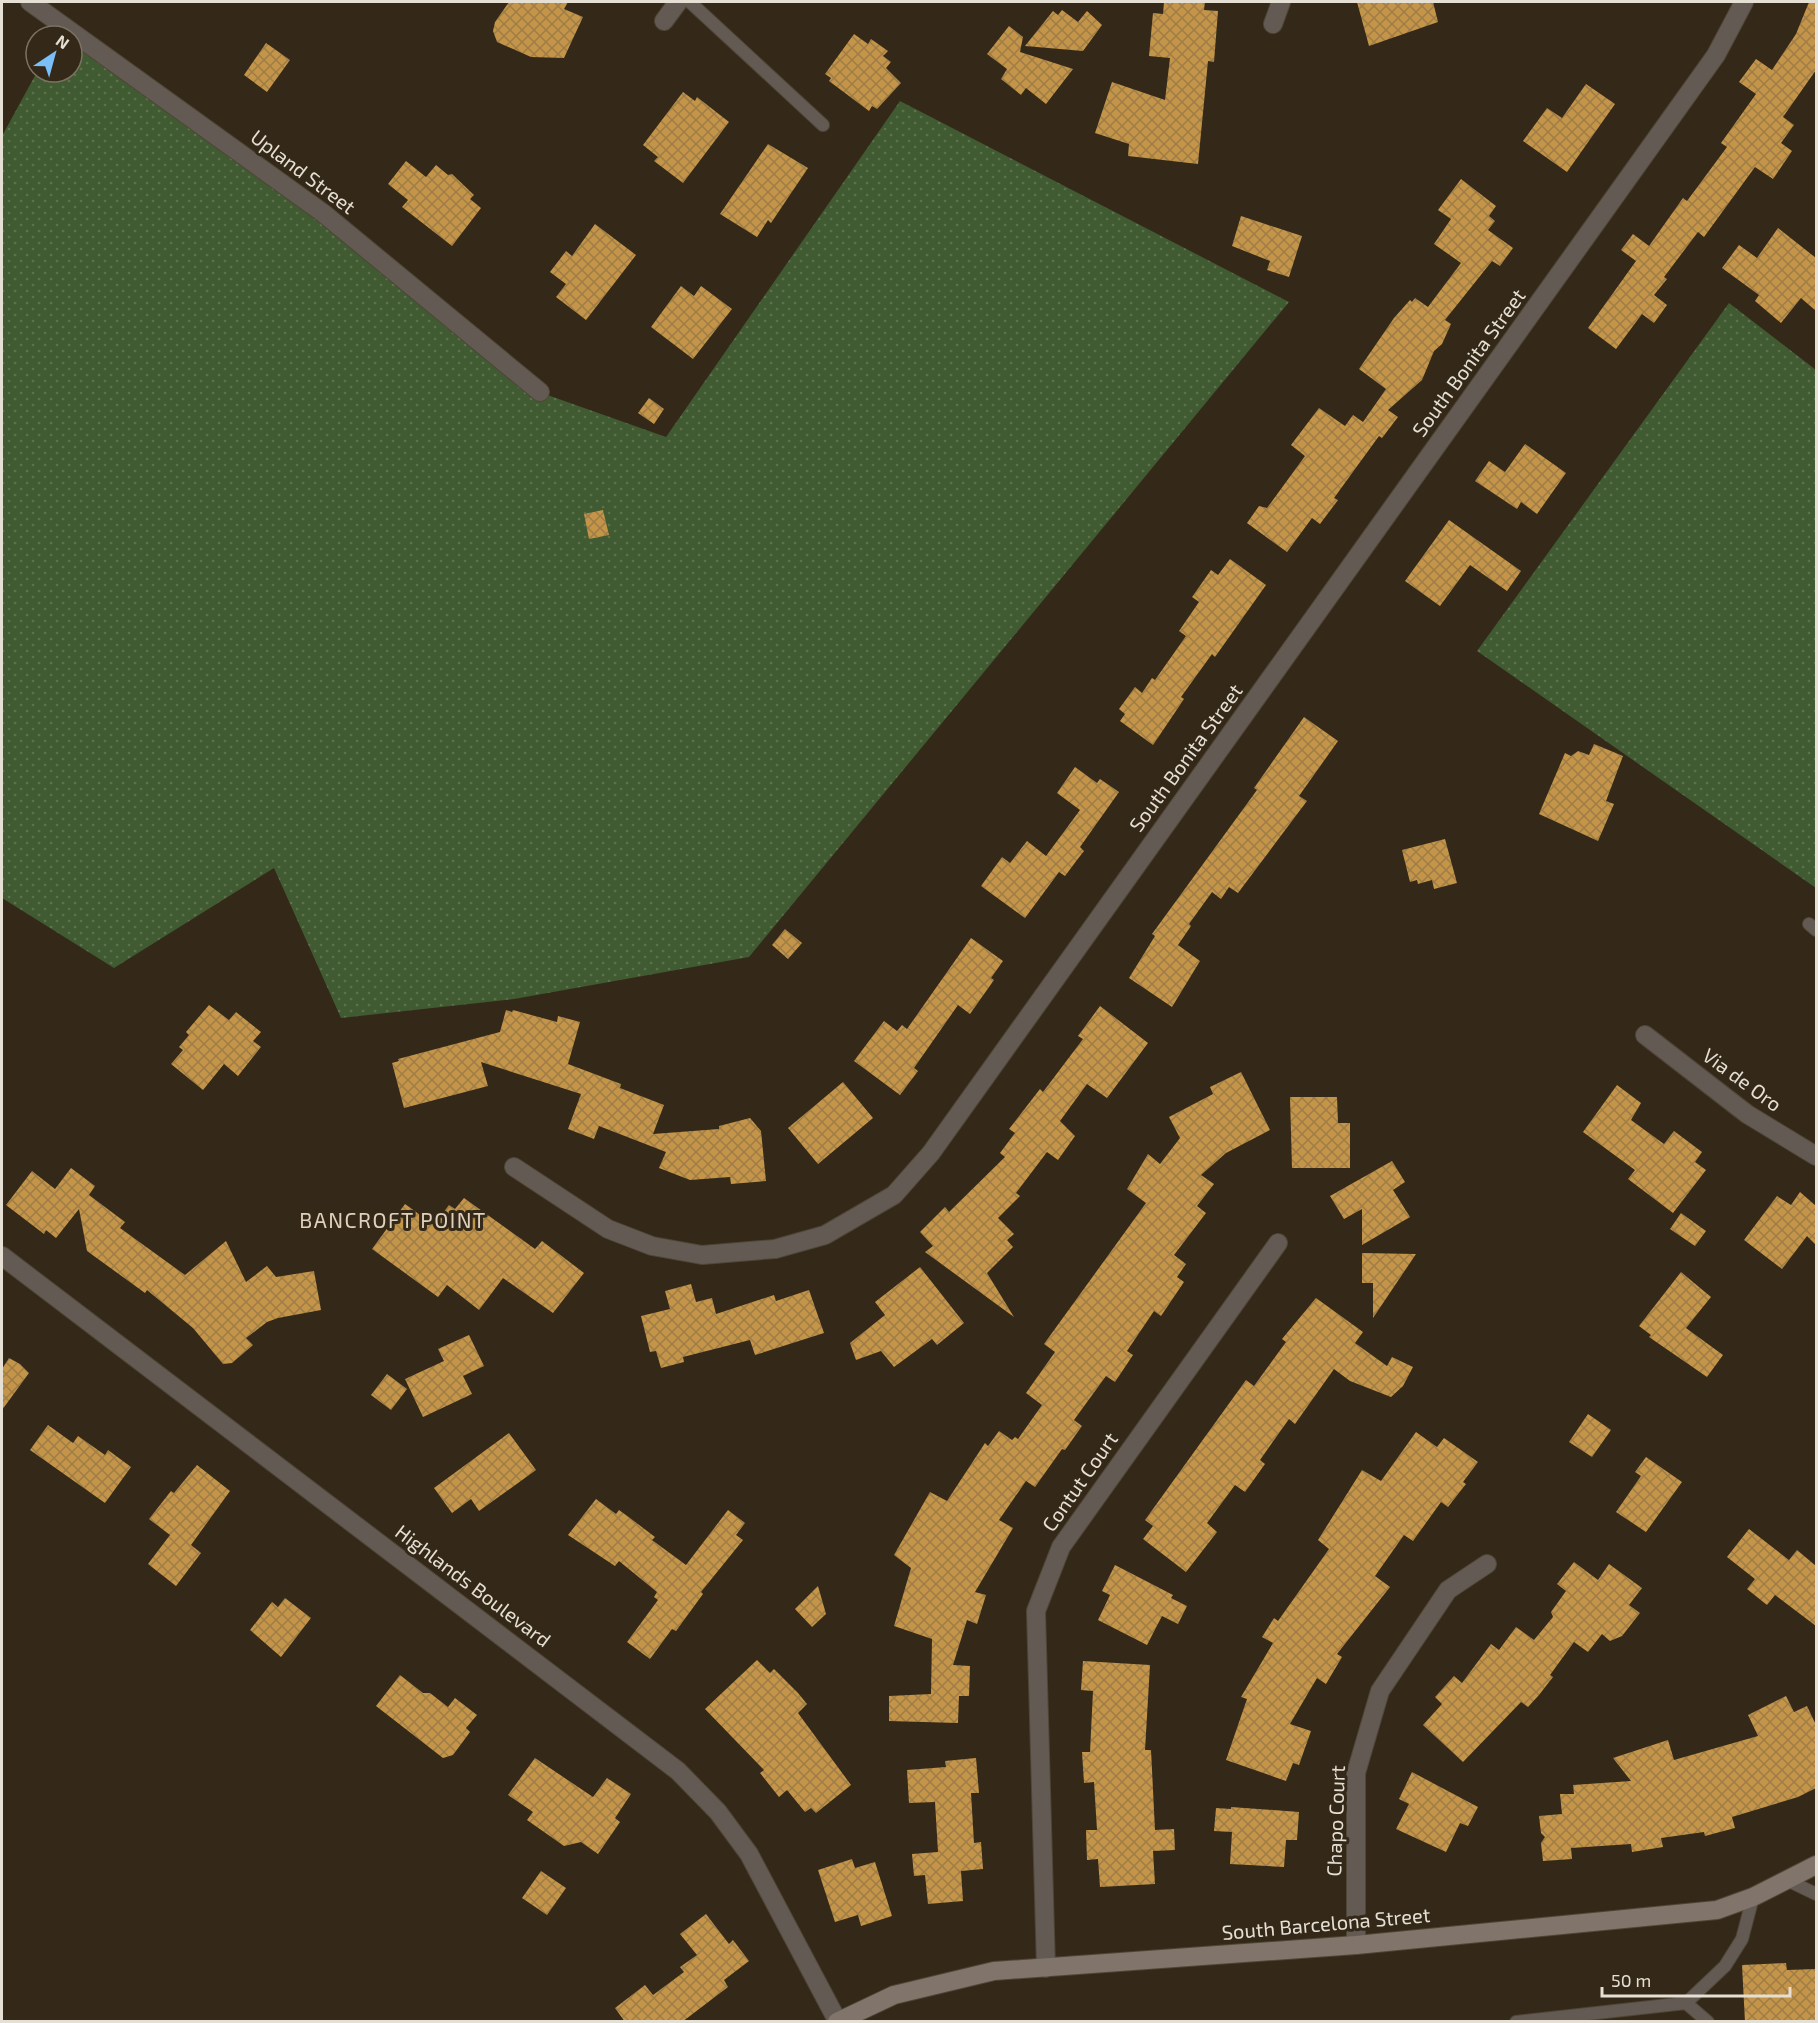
<svg xmlns="http://www.w3.org/2000/svg" width="1818" height="2023" viewBox="0 0 1818 2023" font-family="'Exo 2',sans-serif">
	<defs>
		<pattern id="grass-dots" width="8" height="8" patternUnits="userSpaceOnUse" patternTransform="scale(1.5)"><rect width="8" height="8" fill="#405a31"/><path d="M2 2h.1M6 6h.1" fill="none" stroke="#5c714e" stroke-width="1.8" stroke-linecap="round"/></pattern>
		<pattern id="building-cross-hatch" width="8" height="8" patternUnits="userSpaceOnUse" patternTransform="scale(1.5)"><rect width="8" height="8" fill="#c49549"/><path d="M0 0l8 8M0 8l8-8" fill="none" stroke="#9e7c46"/></pattern>
	</defs>
	<rect width="100%" height="100%" fill="#342918"/>
	<!-- grass -->
	<path fill="url(#grass-dots)" d="M66,20L539,392L666,437L900,101L1289,302L749,957L514,999L341,1018L274,868L114,968L2,898V136L37,72H72V36H57Z
		M1729,303L1816,370V888L1477,651Z"/>
	<!-- building -->
	<path fill="url(#building-cross-hatch)" d="M509,2H568L564,9L583,17L564,58L531,57L497,42L493,31L495,22Z
		M1164,2H1205L1204,10L1218,11L1214,62L1208,61L1198,164L1128,156L1129,144L1095,133L1112,82L1165,100L1170,58L1149,56L1153,13L1163,14Z
		M1357,2H1433L1438,22L1369,46Z
		M1809,2H1816V70L1783,117L1794,125L1781,143L1792,151L1773,179L1755,167L1704,237L1698,232L1664,277L1667,279L1654,295L1667,305L1654,323L1642,314L1616,349L1588,328L1636,261L1621,250L1633,234L1649,246L1683,198L1687,201L1727,147L1721,143L1756,94L1739,82L1756,59L1772,70L1796,34Z
		M1062,10L1078,22L1087,11L1102,25L1083,51L1025,46L1053,11L1058,15Z
		M1009,26L1023,37L1020,52L1073,69L1046,104L1026,88L1021,95L1001,79L1007,69L987,54Z
		M854,34L868,44L871,39L888,51L883,56L891,62L886,68L901,83L877,109L872,106L869,111L829,81L831,78L825,74Z
		M266,43L290,60L267,92L244,75Z
		M1586,84L1615,104L1567,172L1523,141L1547,108L1562,118Z
		M683,92L695,101L697,97L729,122L683,183L654,161L658,157L643,145Z
		M768,144L808,168L771,223L768,220L757,237L720,214Z
		M406,161L426,177L436,165L448,175L452,174L474,195L470,199L481,208L452,246L402,207L408,200L388,184Z
		M1461,179L1496,206L1489,216L1495,221L1488,230L1513,248L1500,266L1492,261L1445,320L1451,324L1442,344L1434,351L1422,380L1388,410L1398,417L1382,438L1379,436L1334,498L1338,500L1320,524L1312,518L1287,552L1247,523L1259,506L1267,508L1305,456L1291,445L1319,408L1345,426L1353,415L1363,422L1386,389L1359,369L1394,318L1410,300L1412,302L1415,298L1428,307L1461,263L1434,244L1451,219L1438,210Z
		M1241,216L1302,236L1289,277L1267,270L1270,261L1232,246Z
		M595,224L636,255L586,320L556,297L566,284L550,272L566,251L572,256Z
		M1778,228L1816,258V311L1801,298L1781,323L1755,301L1759,295L1722,268L1739,245L1757,258Z
		M681,286L694,296L701,286L732,309L693,359L651,327Z
		M649,398L664,409L654,424L638,413Z
		M1525,444L1566,473L1537,514L1521,502L1517,509L1475,481L1489,461L1505,472Z
		M603,510L609,535L589,539L584,514Z
		M1449,520L1521,571L1507,591L1470,565L1440,606L1405,581Z
		M1230,559L1266,585L1215,657L1212,654L1181,697L1184,699L1153,745L1120,721L1125,714L1119,709L1135,687L1142,693L1152,678L1155,680L1186,636L1179,631L1199,602L1192,597L1211,570L1218,575Z
		M1304,717L1338,741L1299,796L1307,801L1238,893L1229,887L1221,899L1212,892L1189,924L1191,926L1178,945L1200,961L1172,1007L1129,978L1155,936L1152,934L1257,790L1254,788Z
		M1594,744L1623,756L1606,801L1614,804L1598,841L1539,814L1565,753L1571,756L1578,751L1589,755Z
		M1075,767L1097,783L1100,779L1119,792L1080,847L1084,851L1077,860L1065,876L1059,872L1025,918L981,886L1002,857L1010,863L1027,841L1046,856L1080,810L1057,793Z
		M1445,839L1457,883L1434,889L1432,880L1418,884L1417,880L1410,882L1402,850Z
		M785,929L802,943L788,959L772,945Z
		M971,938L1003,961L991,978L994,980L970,1014L958,1005L914,1068L918,1071L900,1095L854,1061L884,1021L897,1031L902,1025L907,1029Z
		M209,1005L229,1020L236,1012L261,1032L253,1041L261,1047L238,1076L224,1064L203,1090L171,1064L183,1050L179,1047L189,1035L186,1032Z
		M1100,1006L1148,1043L1107,1098L1087,1084L1060,1121L1075,1136L1058,1160L1047,1152L1016,1193L1020,1196L998,1218L1014,1234L1007,1240L1013,1247L987,1273L1014,1317L925,1252L933,1246L920,1232L945,1207L949,1212L1005,1157L1000,1153L1015,1133L1009,1129L1040,1089L1043,1092L1083,1039L1078,1036Z
		M506,1010L512,1012L513,1010L557,1022L558,1016L580,1022L568,1064L621,1084L620,1088L664,1105L653,1134L719,1129V1126L750,1118L761,1131L766,1181L731,1184L730,1177L690,1180L659,1168L666,1152L599,1126L594,1139L568,1129L581,1094L481,1062L488,1086L404,1108L392,1063L399,1061L398,1059L500,1032Z
		M1241,1072L1270,1130L1226,1153L1201,1175L1214,1184L1197,1206L1206,1213L1174,1255L1186,1264L1177,1277L1184,1282L1161,1316L1154,1311L1127,1351L1133,1355L1115,1382L1106,1376L1074,1420L1082,1426L1065,1450L1062,1449L1035,1487L1026,1481L999,1520L1013,1528L975,1592L986,1595L977,1624L967,1620L953,1665L970,1666L969,1696H959L958,1723L889,1721V1696L931,1694L932,1639L894,1626L911,1568L894,1555L930,1492L947,1501L985,1443L988,1446L999,1431L1012,1440L1015,1437L1018,1439L1042,1405L1026,1393L1055,1352L1044,1344L1146,1203L1127,1189L1148,1154L1160,1164L1180,1138L1169,1117L1213,1094L1210,1087Z
		M843,1082L873,1118L818,1164L788,1128Z
		M1617,1085L1641,1103L1631,1120L1664,1144L1674,1131L1702,1152L1695,1162L1706,1170L1673,1213L1628,1179L1635,1170L1583,1132Z
		M1290,1097H1337L1338,1123H1350V1168H1292Z
		M1392,1161L1405,1182L1393,1190L1410,1217L1362,1245V1209L1344,1219L1330,1196Z
		M71,1168L95,1186L89,1195L125,1222L120,1228L185,1275L226,1241L246,1282L267,1266L276,1277L314,1271L321,1310L278,1318L267,1322L246,1338L253,1345L232,1363L223,1364L193,1328L147,1290L145,1293L87,1251L79,1209L56,1238L46,1230L44,1234L6,1205L32,1171L55,1189Z
		M1800,1192L1816,1206V1245L1807,1236L1782,1269L1744,1240L1777,1196L1791,1205Z
		M464,1198L535,1249L542,1241L584,1273L553,1313L503,1278L479,1310L447,1285L438,1297L372,1249L405,1204L434,1225L449,1205L455,1209Z
		M1681,1213L1706,1231L1695,1246L1670,1229Z
		M1362,1253L1416,1254L1373,1318V1283H1362Z
		M920,1267L964,1323L937,1345L932,1339L894,1367L881,1351L856,1360L850,1343L885,1315L875,1302Z
		M1681,1272L1711,1297L1686,1328L1723,1355L1707,1377L1649,1337L1651,1335L1639,1326Z
		M691,1284L696,1302L712,1298L716,1314L774,1295L776,1301L809,1290L824,1333L755,1355L750,1340L683,1357L684,1362L661,1368L656,1351L650,1352L641,1316L670,1309L665,1291Z
		M1316,1298L1363,1332L1355,1343L1387,1366L1392,1357L1413,1367L1403,1386L1391,1397L1350,1381L1334,1369L1295,1424L1289,1419L1260,1460L1265,1464L1245,1492L1235,1485L1207,1523L1217,1532L1186,1572L1143,1539L1153,1526L1145,1520L1246,1380L1254,1386L1286,1342L1282,1339Z
		M469,1335L484,1366L463,1376L472,1394L423,1417L405,1379L444,1361L438,1349Z
		M9,1358L20,1364L29,1373L2,1410V1369Z
		M387,1374L407,1389L391,1410L371,1395Z
		M1588,1414L1611,1430L1592,1457L1569,1442Z
		M48,1425L73,1443L78,1436L105,1455L108,1450L131,1467L105,1503L30,1450Z
		M1416,1432L1437,1447L1444,1438L1478,1462L1463,1482L1466,1484L1448,1507L1441,1502L1413,1541L1404,1535L1375,1576L1390,1587L1337,1654L1342,1657L1326,1684L1317,1678L1290,1724L1311,1731L1299,1765L1293,1763L1286,1781L1226,1760L1247,1699L1241,1697L1273,1643L1262,1637L1274,1618L1278,1621L1329,1549L1318,1540L1362,1470L1381,1481Z
		M509,1433L536,1470L479,1511L471,1499L452,1513L434,1488Z
		M1646,1457L1682,1482L1646,1532L1616,1512L1641,1476L1635,1472Z
		M197,1465L230,1491L191,1545L201,1553L176,1586L148,1564L170,1535L149,1519L171,1491L174,1493Z
		M596,1499L616,1514L619,1510L630,1518L655,1537L652,1540L686,1565L728,1510L745,1523L736,1535L743,1540L701,1592L703,1594L676,1631L672,1629L650,1659L627,1642L658,1600L654,1597L657,1592L619,1561L615,1566L568,1535Z
		M1749,1529L1789,1560L1797,1550L1816,1566V1626L1775,1595L1767,1605L1747,1589L1755,1579L1727,1557Z
		M1574,1562L1598,1580L1609,1564L1642,1588L1629,1605L1640,1613L1622,1636L1610,1641L1602,1634L1588,1652L1574,1642L1550,1675L1553,1677L1539,1695L1528,1707L1521,1702L1463,1762L1423,1725L1442,1704L1435,1697L1454,1676L1462,1683L1491,1644L1499,1650L1516,1627L1534,1640L1553,1617L1551,1612L1566,1591L1557,1584Z
		M1115,1565L1173,1595L1171,1598L1187,1606L1178,1624L1162,1616L1147,1645L1098,1620L1110,1595L1102,1591Z
		M818,1586L826,1614L812,1627L795,1609Z
		M285,1598L311,1618L281,1657L250,1630L272,1602L278,1607Z
		M757,1660L770,1673L774,1669L798,1693L807,1704L798,1713L851,1785L816,1813L811,1808L805,1812L787,1790L779,1797L760,1773L764,1770L705,1709Z
		M1083,1661L1150,1665L1145,1750H1151L1155,1830L1174,1829L1175,1850L1153,1851L1155,1884L1100,1887L1098,1859L1087,1860L1086,1830H1097L1094,1782L1084,1783L1082,1752H1090L1093,1691L1081,1690Z
		M400,1675L423,1693H430L448,1707L455,1698L477,1715L466,1728L470,1732L453,1755L443,1758L376,1706Z
		M1786,1696L1794,1712L1807,1706L1816,1725V1788L1798,1797L1732,1817L1735,1828L1705,1836L1704,1832L1661,1838L1663,1847L1632,1852L1631,1844L1571,1848L1572,1859L1543,1861L1541,1843L1545,1837L1541,1833L1539,1816L1562,1814L1560,1794H1574L1573,1785L1631,1781L1613,1758L1668,1740L1674,1760L1758,1736L1748,1715Z
		M535,1758L593,1797L607,1778L631,1794L615,1818L620,1822L598,1854L581,1842L564,1846L527,1820L533,1812L508,1795Z
		M976,1758L979,1793H971L974,1843L981,1842L983,1869L961,1871L963,1901L928,1904L925,1875L914,1876L912,1854L938,1852L935,1802L909,1803L907,1770L946,1767L945,1761Z
		M1412,1772L1478,1807L1468,1826L1460,1823L1446,1852L1396,1829L1409,1804L1399,1799Z
		M1231,1807L1299,1812L1297,1840H1286L1284,1867L1230,1864L1232,1832L1214,1831L1216,1808L1231,1809Z
		M852,1859L855,1868L875,1862L892,1916L861,1926L858,1915L835,1922L818,1870Z
		M541,1871L566,1888L547,1915L522,1898Z
		M706,1914L729,1944L733,1940L749,1961L724,1980L728,1987L682,2022H625L615,2008L645,1985L653,1995L684,1972L680,1967L697,1955L680,1934Z
		M1786,1963L1787,1970L1816,1969V2022H1745L1742,1965Z"/>
	<g fill="none" stroke-linecap="round" stroke-linejoin="round">
		<defs>
			<path id="lane" d="M690,2L823,125
				M1809,924L1816,930
				M1787,1880L1816,1894
				M1686,2003L1708,2022
				M1516,2022L1686,2003L1725,1966L1742,1939L1753,1897"/>
			<path id="street" d="M30,2L323,213L540,392
				M664,21L678,2
				M1273,24L1281,2
				M1645,1035L1747,1114L1816,1156
				M514,1167L608,1229L652,1246L702,1255L775,1249L825,1235L894,1195L931,1153L1716,55L1744,2
				M2,1256L678,1771L718,1812L749,1854L838,2022
				M1356,1945V1773L1380,1691L1448,1590L1487,1564
				M1046,1968L1036,1611L1061,1547L1278,1243"/>
			<path id="secondary" d="M837,2022L894,1995L994,1971L1356,1945L1717,1910L1753,1897L1816,1865"/>
		</defs>
		<!-- lane casing -->
		<use href="#lane" stroke="#504636" stroke-width="14"/>
		<!-- street casing -->
		<use href="#street" stroke="#504636" stroke-width="20"/>
		<!-- secondary casing -->
		<use href="#secondary" stroke="#504636" stroke-width="20"/>
		<!-- lane -->
		<use href="#lane" stroke="#635a54" stroke-width="12"/>
		<!-- street -->
		<use href="#street" stroke="#635a54" stroke-width="18"/>
		<!-- secondary -->
		<use href="#secondary" stroke="#81756b" stroke-width="18"/>
	</g>
	<g text-anchor="middle" stroke-width="6" stroke-linejoin="round" paint-order="stroke">
		<!-- street labels -->
		<g font-size="20" fill="#e6dfd4" stroke="#342918">
			<text transform="translate(303 172) rotate(37)" y="7">Upland Street</text>
			<text transform="translate(1469 363) rotate(-54)" y="7">South Bonita Street</text>
			<text transform="translate(1186 758) rotate(-54)" y="7">South Bonita Street</text>
			<text transform="translate(1742 1080) rotate(36)" y="7">Via de Oro</text>
			<text transform="translate(1080 1482) rotate(-55)" y="7">Contut Court</text>
			<text transform="translate(473 1586) rotate(37)" y="7">Highlands Boulevard</text>
			<text transform="translate(1336 1821) rotate(-88)" y="7">Chapo Court</text>
			<text transform="translate(1326 1924) rotate(-5)" y="7">South Barcelona Street</text>
		</g>
		<!-- neighbourhood labels -->
		<g font-size="21" letter-spacing="1.5" fill="#dfd1bc" stroke="#342918">
			<text x="393" y="1228">BANCROFT POINT</text>
		</g>
	</g>
	<!-- border -->
	<rect width="1818" height="2023" fill="none" stroke="#e6dfd4" stroke-width="6"/>
	<!-- north arrow -->
	<g transform="translate(54 54) rotate(36)"><circle r="28" fill="#342918" stroke="#7b7263" stroke-width="1.5"/>
	<path d="M0-4.5L10 22L0 15L-10 22Z" fill="#7abff8"/>
	<text y="-9" font-size="16" font-weight="bold" text-anchor="middle" fill="#e6dfd4">N</text>
	</g>
	<!-- scale -->
	<path d="M1602 1987v9h188v-9" fill="none" stroke="#e6dfd4" stroke-width="3"/>
	<text x="1611" y="1987" font-size="18" fill="#e6dfd4" stroke="#342918" stroke-width="4.5" paint-order="stroke">50 m</text>
</svg>
